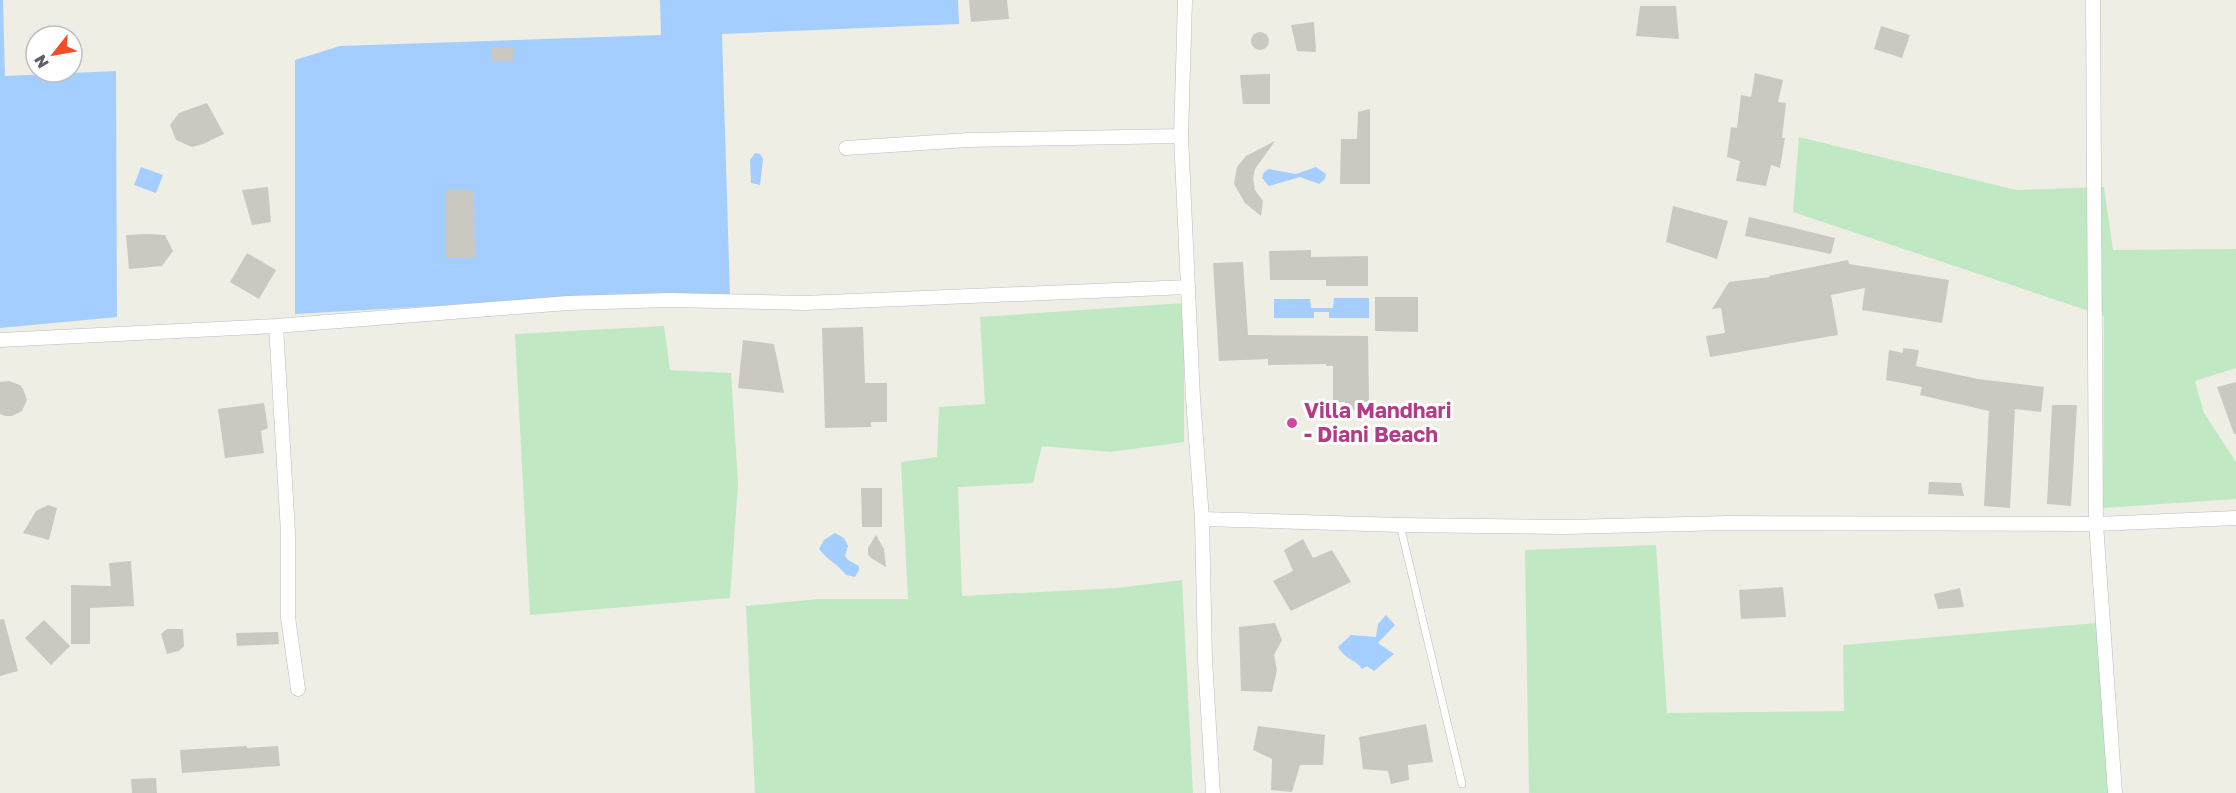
<svg xmlns="http://www.w3.org/2000/svg" width="2236" height="793" viewBox="0 0 2236 793" font-family="'Golos Text',sans-serif">
	<rect width="100%" height="100%" fill="#efeee4"/>
	<!-- green -->
	<path fill="#bfe8c3" d="M1799,137L2016,190L2104,187L2113,250L2236,249V368L2195,381L2204,413L2236,462V499L2103,508L2104,316L1793,212Z
		M1184,303V442L1110,452L1042,446L1033,483L958,487L962,596L1117,588L1182,580L1193,793H755L746,606L818,599H908L901,462L937,457L939,407L985,404L980,317Z
		M664,326L670,370L731,373L738,483L730,598L530,615L515,334Z
		M1656,545L1667,713L1844,711L1843,645L2108,622L2111,793H1529L1525,550Z"/>
	<!-- water -->
	<path fill="#a4ceff" d="M0,0H3L5,76L116,71L117,317L0,328Z
		M660,0H958L959,24L722,34L730,296L575,298L295,314V60L340,46L661,35Z
		M755,153L760,154L763,159L760,185L751,183L750,160Z
		M141,167L163,175L156,193L134,185Z
		M1316,167L1326,174L1325,179L1319,184L1300,177L1269,186L1262,178L1264,172L1269,169L1296,174Z
		M1334,298H1369V318H1329V312H1314V318H1274V299H1310L1311,308H1333Z
		M835,533L844,538L848,546L845,556L848,560L859,566V570L855,577L846,575C838,564 827,560 819,549L824,540Z
		M1386,615L1395,625L1378,643L1394,654L1374,671L1367,666L1362,669C1356,659 1346,661 1338,647L1351,635L1376,637L1378,624Z"/>
	<!-- building -->
	<path fill="#cac8c1" d="M969,0H1007L1009,19L971,22Z
		M1640,6H1676L1679,39L1636,36Z
		M1314,22L1316,52L1297,51L1291,25Z
		M1881,26L1910,35L1902,58L1874,49Z
		M1251 41a9 9 0 1 1 18 0a9 9 0 1 1-18 0Z
		M491,47H513L514,61L491,62Z
		M1755,73L1783,80L1778,102L1786,103L1782,138H1785L1780,168L1771,165L1766,186L1736,181L1740,161L1727,157L1731,127L1737,128L1741,95L1751,97Z
		M1270,74V104H1243L1240,75Z
		M207,103L224,134L203,144L192,147L176,140L170,125L179,113Z
		M1370,109V184H1340L1341,139H1357L1358,112Z
		M1275,141L1255,169L1253,178L1255,190L1263,201L1261,216L1245,203L1234,184L1237,167L1246,156Z
		M268,187L271,222L252,225L242,190Z
		M446,190H474L475,258H446Z
		M1673,206L1728,221L1717,259L1666,242Z
		M1749,217L1835,238L1831,254L1745,236Z
		M147,234L165,235L173,251L162,266L129,269L126,235Z
		M1311,250V257L1368,256V286H1326V280H1270L1269,251Z
		M247,253L276,270L259,299L230,282Z
		M1848,260L1849,264L1949,280L1942,323L1862,310L1865,288L1831,295L1838,335L1710,357L1706,336L1725,333L1721,308L1712,309L1729,282L1771,277L1768,276Z
		M1243,262L1248,335L1368,336L1369,402H1359L1358,410H1345V402H1333V366H1326V364L1268,365V359L1219,361L1213,263Z
		M1375,297H1418V332L1375,331Z
		M863,327L865,383H887V422H871V427L825,428L822,328Z
		M743,340L774,344L784,393L738,388Z
		M1903,348L1919,350L1916,366L1978,379L2044,387L2041,412L2015,409L2010,508L1984,506L1989,411L1920,395L1922,387L1886,380L1889,350L1903,353Z
		M9,381L20,385L23,389L27,400L22,411L12,416H6L0,414V382Z
		M2236,382V434H2234L2217,387Z
		M264,403L268,428L261,431L264,453L225,458L218,409Z
		M2052,405H2077L2071,506L2047,504Z
		M1929,482L1961,483L1964,496L1928,494Z
		M861,488H882V527H862Z
		M48,505L57,508L49,540L23,533L36,511Z
		M876,535L884,549L886,567L871,558L868,554V548Z
		M1303,539L1313,558L1332,550L1351,582L1291,611L1273,581L1293,571L1284,550Z
		M131,561L134,606L90,608V644H71V585L111,586L109,563Z
		M1783,587L1786,617L1741,619L1739,590Z
		M1960,588L1964,607L1938,609L1934,594Z
		M4,619L18,671L0,676V620Z
		M44,620L70,646L51,665L25,638Z
		M1275,623L1282,640L1274,655L1277,670L1272,692L1241,691L1239,627Z
		M167,629H183L184,646L179,651L167,654L161,634Z
		M278,632L279,644L237,646L236,633Z
		M1426,724L1433,762L1408,765L1409,780L1391,784L1388,771L1363,769L1359,737Z
		M1258,726L1325,735L1323,765H1300L1292,792L1271,790L1272,759L1253,750Z
		M247,746V748L278,746L280,766L182,773L180,750Z
		M156,778L157,793H132L131,779Z"/>
	<g fill="none" stroke-linecap="round" stroke-linejoin="round">
		<defs>
			<path id="lane" d="M1400,525L1462,784"/>
			<path id="street" d="M1185,0L1181,136L1193,398L1202,519L1205,660L1213,793
				M2093,0L2096,524L2115,793
				M846,148L968,140L1181,136
				M276,326L288,533V617L298,689
				M0,340L276,326L568,303L669,300L804,303L1188,287
				M1202,519L1400,525L1565,527L1728,523L2096,524L2236,518"/>
		</defs>
		<!-- lane casing -->
		<use href="#lane" stroke="#b9bbc1" stroke-width="8"/>
		<!-- street casing -->
		<use href="#street" stroke="#b9bbc1" stroke-width="15"/>
		<!-- lane -->
		<use href="#lane" stroke="#fff" stroke-width="7"/>
		<!-- street -->
		<use href="#street" stroke="#fff" stroke-width="14"/>
	</g>
	<!-- markers -->
	<circle fill="#d1479c" stroke="#fff" stroke-width="2" cx="1292" cy="423" r="6"/>
	<g text-anchor="middle" stroke-width="6" stroke-linejoin="round" paint-order="stroke">
		<!-- hotel labels -->
		<g font-size="21" font-weight="bold" fill="#b23c85" stroke="#fff" text-anchor="start">
			<text x="1304" y="418">Villa Mandhari<tspan x="1304" dy="24">- Diani Beach</tspan></text>
		</g>
	</g>
	<!-- north arrow -->
	<g transform="translate(54 54) rotate(239)"><circle r="28" fill="#ffffff" stroke="#bebfc1" stroke-width="1.5"/>
	<path d="M0-4.5L10 22L0 15L-10 22Z" fill="#f34c26"/>
	<text y="-9" font-size="16" font-weight="bold" text-anchor="middle" fill="#5c5f65">N</text>
	</g>
</svg>
